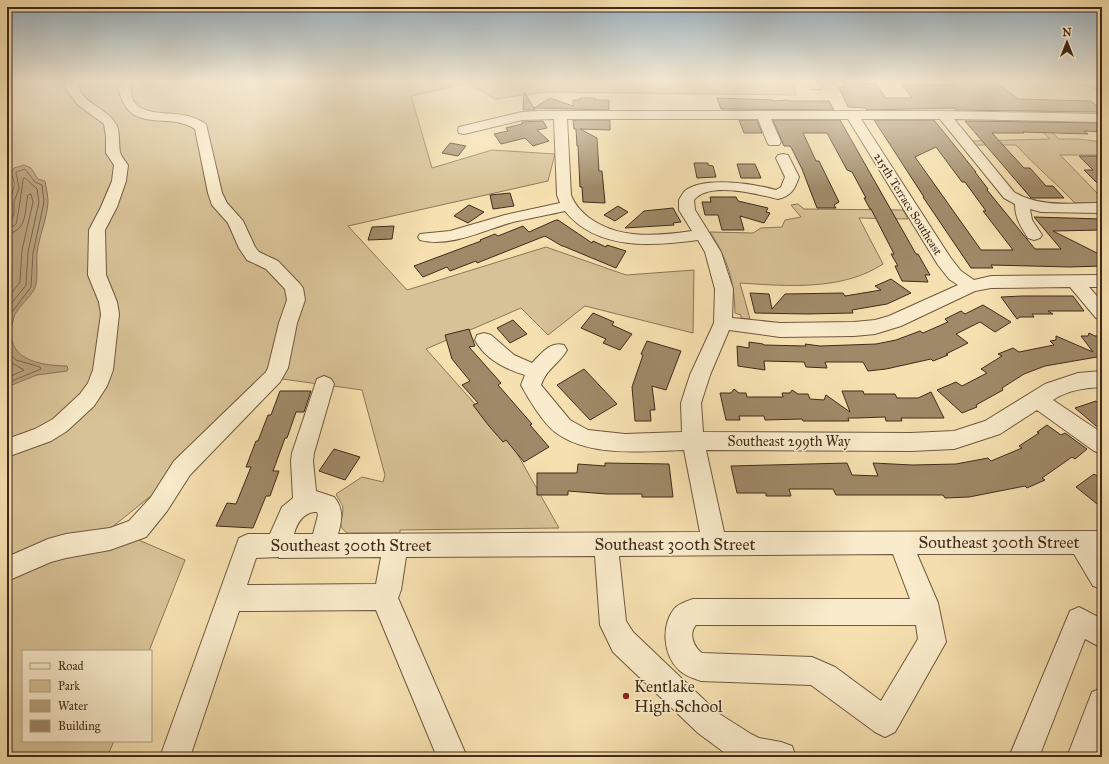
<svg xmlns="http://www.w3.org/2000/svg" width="1109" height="764" viewBox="0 0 1109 764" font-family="'IM FELL Great Primer',serif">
	<rect width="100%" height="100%" fill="#f6e0af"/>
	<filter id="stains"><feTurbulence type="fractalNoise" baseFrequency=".005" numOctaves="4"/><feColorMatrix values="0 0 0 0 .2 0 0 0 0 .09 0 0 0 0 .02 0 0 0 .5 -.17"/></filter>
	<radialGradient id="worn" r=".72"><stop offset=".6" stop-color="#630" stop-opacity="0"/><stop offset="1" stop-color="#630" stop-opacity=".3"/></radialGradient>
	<!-- green -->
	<path fill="#d7c196" stroke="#8c7658" d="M7,81H791L797,95L546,92L495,99L468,83L411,96L432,168L492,150L555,154L548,181L348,226L407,290L546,247L626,275L694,270L693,333L585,306L548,335L521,308L426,349L514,448L559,528L400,530V533H347C336,525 343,520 343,509C343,504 338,499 336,494L362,477L383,482L385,475L362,390L268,377L193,462L111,528L185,560L149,651H23V741H114L107,757H7Z
		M1030,120H1038L1059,139H1078L1102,142V155H1060L1102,198V203H1075C1056,183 1035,166 1016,145H976L973,141L1050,139Z
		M798,204L804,209L903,210L908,219L859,218L883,264C842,291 787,286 740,283L750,319L741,318V315L735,313C734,280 728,260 710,232L753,233L761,228L782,227L785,220L801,217L791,205Z"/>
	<!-- water -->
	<path fill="#b8a27d" stroke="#887256" d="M24,165L31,168L38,179L45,181C46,187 48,195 48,202C47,219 39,236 37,253C36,263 39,281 34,290C29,298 20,305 15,314C0,358 34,365 67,366L68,369L67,371L37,375L7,387V228C9,219 9,211 10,203C11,189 18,189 11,173L14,168Z"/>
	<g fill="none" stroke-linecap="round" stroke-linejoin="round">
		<!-- shore -->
		<path stroke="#7c664c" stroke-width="1" d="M7,223L11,222L14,214V202L19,188L16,172L25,169L35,182L42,185L44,202L33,253L31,287L12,312L7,322
			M7,228C10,227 13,227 16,224C17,222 23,183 23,179L25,178L37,189L39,202L28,252L26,285L7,309
			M7,234C28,230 24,212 28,195L31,194L33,202L22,250L20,282L7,299
			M7,352L16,360L40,367L41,369L7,383
			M7,360L24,370L7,378"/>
	</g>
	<!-- building -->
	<path fill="#9f8968" stroke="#402a1b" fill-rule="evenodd" d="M950,81H994L1018,99L1091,101L1102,110V112L956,110L955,108L867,110L865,108L848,107L839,87H845L842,82L876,84L886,98H912L902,85H955Z
		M524,92L534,108L550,98L573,106V100H580V98H595V100H609V110L534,108L535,110H523Z
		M717,98L773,100L774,101L787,100L791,101H829L834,110L721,109Z
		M573,120H610V130L580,129L597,138L599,171H602L605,203L583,202L582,187H580L578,146H577L576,129H574Z
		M739,120H757L762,133H744Z
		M773,120H840L916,254H918L930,275H925L928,282L902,281L895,266H898L891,254H894L871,209H870L864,198H866L852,172L847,170L827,133H803L816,161H819L839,202L834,205L836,208H817L802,169L792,149L790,146H784Z
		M874,120H934L976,172H975L988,189L987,190L1035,249H1061L1034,217L1102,219V230L1053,231L1097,253H1102V266L1070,267L991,265L993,268H971L923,197H924ZM936,147L962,182H965L986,211H983L1013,250H981L915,157Z
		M543,121L547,128L537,130L549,141L533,146L525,138L501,144L494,134L508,131L506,128L522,124V122Z
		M965,121L1102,123V132L1084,131L1088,134L1023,132L1024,133H992L1024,168H1030L1046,186H1053L1064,198H1031Z
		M450,143L466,146L458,156L442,153Z
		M1079,156H1098L1102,161V188L1084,170H1093Z
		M694,163H708V165L713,166L716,177L697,178Z
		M737,164H755L761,178H741Z
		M510,193L514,206L493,209L490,195Z
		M710,197H736L738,201L768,208L766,212L770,213L764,223L740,216L744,230H722L718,215H705L702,202H711Z
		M469,205L484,212L468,223L454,216Z
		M618,206L628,212L615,221L604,215Z
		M673,208L681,222L673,223L674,225L625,228L644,211Z
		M556,220H558L592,243L593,241L606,247L607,245L626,251L616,268L563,246H562L545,236L477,263L476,261L450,271L447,267L423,277L414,266L481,241L480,240L495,234L498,236L523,226L529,232Z
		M394,226L392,239L368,240L372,227Z
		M891,279L911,293L887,304L852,310L853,313L807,314L755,313L750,293L769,294L772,309L785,294L843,293L845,296L881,290L875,286Z
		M1022,296H1073L1084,311H1048L1053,314H1032L1034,317H1020L1017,319L1001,297Z
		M983,305L1011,322L995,332L980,322L956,334L968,343L946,354L948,355L933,361L931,359L886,369L868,371L863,362H825L827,368L806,367L804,362L764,361L765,370L738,366L737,346L749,348V342L763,344L764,345L806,346L805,344L820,346L876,344L896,340L920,331L923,333L948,322L945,319L961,311L965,314Z
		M593,313L614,322L612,325L632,334L620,350L603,343L606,339L581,328Z
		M513,320L527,334L510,343L497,328Z
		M469,329L475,346L469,347L501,383L498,385L532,424L530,425L549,447L524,462L506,440L503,442L489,426L473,405L478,403L462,385L470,381L452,359L445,335Z
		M1089,333L1095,336H1102V364L1097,357L1045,366L1024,374L1002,388L1003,390L976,405L977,407L962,413L937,390L956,382L962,386L987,373L981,369L1002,356L998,354L1013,348L1019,352L1054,345L1050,341L1056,340V336L1093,352L1081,336H1088Z
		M647,341L681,351L666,390L652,386L655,410H650L651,421H635L632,387L643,355L641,354Z
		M584,369L617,404L590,420L557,385Z
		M734,389L739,393H746L747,397H783L782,393H790L792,390L798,394H808L810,399L824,400L826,395L850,412L842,391H863L864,394H895L897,398H918L931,392L944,418H901L902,421H886L885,417L857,418H848L849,421H803L802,419L765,420L764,416H739L740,420H726L720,393H731Z
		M280,391H311L304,412H296L287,438H285L273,471H279L270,496H266L253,528L216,526L227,503L236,504L251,467H246L256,441H258L268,415H271Z
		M1096,401L1102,406V431L1075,408Z
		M1047,425L1061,435L1065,433L1087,449L1075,459L1072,457L1042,478L1045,480L1027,488L1025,486L969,497L945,498L943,495H836L833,489H789L791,496H766V493H737L731,466L847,463L852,475L878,476L873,463L912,465L956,464L988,458L991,461L1022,448L1019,446L1039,433L1037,432Z
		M334,449L360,457L345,480L319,471Z
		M605,463L669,464L673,497H642V494H607L568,491V495H537V473H577L578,464L605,466Z
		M1094,474L1102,479V508L1076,487Z"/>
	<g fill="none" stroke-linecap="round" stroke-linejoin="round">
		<defs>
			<path id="minor" d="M66,81H78C78,102 103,106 114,121C121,130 118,141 120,152C121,156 125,161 128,165L126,181L117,207L105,230L106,275L117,302L119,314L113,370L107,386L94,406L67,431L51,441L7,457V439L35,429L53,419L80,394L88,383L93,370L101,314L99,302L88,275L89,230L101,207L112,181L114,165L106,153V136L104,124L77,104L66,89Z
				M119,81H131C127,118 158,111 182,115C191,116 198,119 206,124L222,193L227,203L243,221L255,247L259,252L278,261L300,284L303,288L305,300L297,323L288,368L280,382L190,475L167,511L146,537L110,550L66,558L51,562L7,581V557L48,539L66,534L110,528L129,521L151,497L174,461L266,372L268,368L279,323L287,300L285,289L266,269L247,260L239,248L228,223L212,205L208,193L195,129C173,113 137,131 123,102C120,95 118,89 119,81Z
				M809,81H821L822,87L820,89H812Z
				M1076,81L1102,82V90L1078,83Z
				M538,111H944L1102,114V122L954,119L1014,192C1040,208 1073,203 1102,203V213L1041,212L1030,209L1032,220L1042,235L1040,238L1034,240L1028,238C1021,227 1015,218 1015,204L1004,198L940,119H861L950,257L961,271L974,280L991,276L1102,275V287H1089L1102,302V320L1096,318L1070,287L991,288L975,291L901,326L875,334L854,336L780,337L729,330L710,375L701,403L703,432L911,433L954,431L985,421L1045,384L1078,373L1102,371V387C1084,388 1068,390 1053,400L1102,433V454L1094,451L1037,410L1000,434L954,449L911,451L706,450L724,532L1102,531V589L1093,586L1074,554H917L938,603L946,642L895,732L885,737L875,732L811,685L701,681C693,678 685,676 679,670C663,655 661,626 674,609C678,604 687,601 693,599H910L893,554L619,556L626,621L633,632L718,713L751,734L759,738L781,742L792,746L796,757H732L729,756L698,733L613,652L600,625L595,556L406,557L401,590L398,598L467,757H437L376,610L239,611L190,757H160L239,538L248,534H270L282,507L293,498L291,461L292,453L317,379L324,376L331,379L334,384L314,453L313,461L316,491L334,497C344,509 342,520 338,534L700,532L684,450C644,451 589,458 555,432C543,423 528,398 521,385L525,375C505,369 485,359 475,340L477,335L484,333L491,335L514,355L532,363C542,353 550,341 564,345L567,350C559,364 547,368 541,385L570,420L588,430L625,434L682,432L681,403L690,375L714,323L715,289L705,252L698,240C653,246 597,251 565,211C548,215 530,218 513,222C484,230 451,248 420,240L418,237L420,234L450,231L505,215L560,203L557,195L554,119L522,120L464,134L459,133L458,130L459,127L522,112ZM567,119H758L767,142L769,145H779L781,142L771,119H848L938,265L949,279L958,285L889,316L875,320L854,322L780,323L732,318L733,289L721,252L695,210L694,200C709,181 757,194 778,199C791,196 795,189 799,177L788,155L783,154L778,155L776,158L785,177L781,187L776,190C755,184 706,176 686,190C683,192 681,197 679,200V210L692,231C656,236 619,240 588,217C580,210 575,205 571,195ZM314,512H317L318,515L313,534H294C297,523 302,514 314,512ZM279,557V558L381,557L376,584L247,585L256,558ZM696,625H916L918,639L881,701L835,667L812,657L702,653C694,647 688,634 696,625Z
				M1079,607L1102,619V648L1085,639L1039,757H1009L1070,611Z
				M1102,688V743L1097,757H1067L1092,692Z"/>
		</defs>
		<!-- minor casing -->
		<use href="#minor" stroke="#6e5840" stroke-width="2"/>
		<!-- minor -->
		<use href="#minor" fill="#f9ebcb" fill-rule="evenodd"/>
	</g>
	<!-- sky -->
	<linearGradient id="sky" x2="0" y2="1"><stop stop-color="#95adbd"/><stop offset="0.43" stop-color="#fbf1db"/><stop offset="1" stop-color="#fbf1db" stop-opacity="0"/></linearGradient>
	<rect width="1109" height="188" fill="url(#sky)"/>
	<!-- markers -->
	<circle fill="#8f2418" stroke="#f9ebcb" stroke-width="1.5" cx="626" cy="696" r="4"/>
	<g text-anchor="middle" stroke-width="3.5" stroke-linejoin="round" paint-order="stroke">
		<!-- far-street labels -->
		<g font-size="12" fill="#402a1b" stroke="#f9ebcb">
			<text transform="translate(908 204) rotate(58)" y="4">215th Terrace Southeast</text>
		</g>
		<!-- street labels -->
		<g font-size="14" fill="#402a1b" stroke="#f9ebcb">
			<text x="789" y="446">Southeast 299th Way</text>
		</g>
		<!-- near-street labels -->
		<g font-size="17" fill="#402a1b" stroke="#f9ebcb">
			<text x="999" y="548">Southeast 300th Street</text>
			<text x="675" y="550">Southeast 300th Street</text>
			<text x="351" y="551">Southeast 300th Street</text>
		</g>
		<!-- near-poi labels -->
		<g font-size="17" fill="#402a1b" stroke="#f9ebcb" text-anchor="start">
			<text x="634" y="692">Kentlake<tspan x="634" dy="20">High School</tspan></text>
		</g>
	</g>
	<!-- margin -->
	<rect width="1109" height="764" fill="none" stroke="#f6e0af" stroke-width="24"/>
	<rect x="8" y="8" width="1093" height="748" fill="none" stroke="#402a1b" stroke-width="2"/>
	<rect x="12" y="12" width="1085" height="740" fill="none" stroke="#402a1b"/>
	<!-- legend -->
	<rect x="22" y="650" width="130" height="92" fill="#f9ebcb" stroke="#af9e85"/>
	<rect x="30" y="663" width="20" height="6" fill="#f9ebcb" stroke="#af9e85"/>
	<text x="58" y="670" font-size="12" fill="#402a1b">Road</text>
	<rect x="30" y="680" width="20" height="12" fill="#d7c196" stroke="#af9e85"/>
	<text x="58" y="690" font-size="12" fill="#402a1b">Park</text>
	<rect x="30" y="700" width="20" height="12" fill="#b8a27d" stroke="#af9e85"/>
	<text x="58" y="710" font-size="12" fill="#402a1b">Water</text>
	<rect x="30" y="720" width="20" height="12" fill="#9f8968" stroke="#af9e85"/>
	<text x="58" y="730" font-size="12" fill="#402a1b">Building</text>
	<!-- north arrow -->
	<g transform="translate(1067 42)" stroke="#f9ebcb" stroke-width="3" paint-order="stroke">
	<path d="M0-3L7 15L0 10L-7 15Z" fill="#402a1b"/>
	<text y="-6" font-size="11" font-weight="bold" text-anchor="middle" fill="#402a1b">N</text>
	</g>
	<rect width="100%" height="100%" filter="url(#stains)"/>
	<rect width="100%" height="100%" fill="url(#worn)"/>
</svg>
